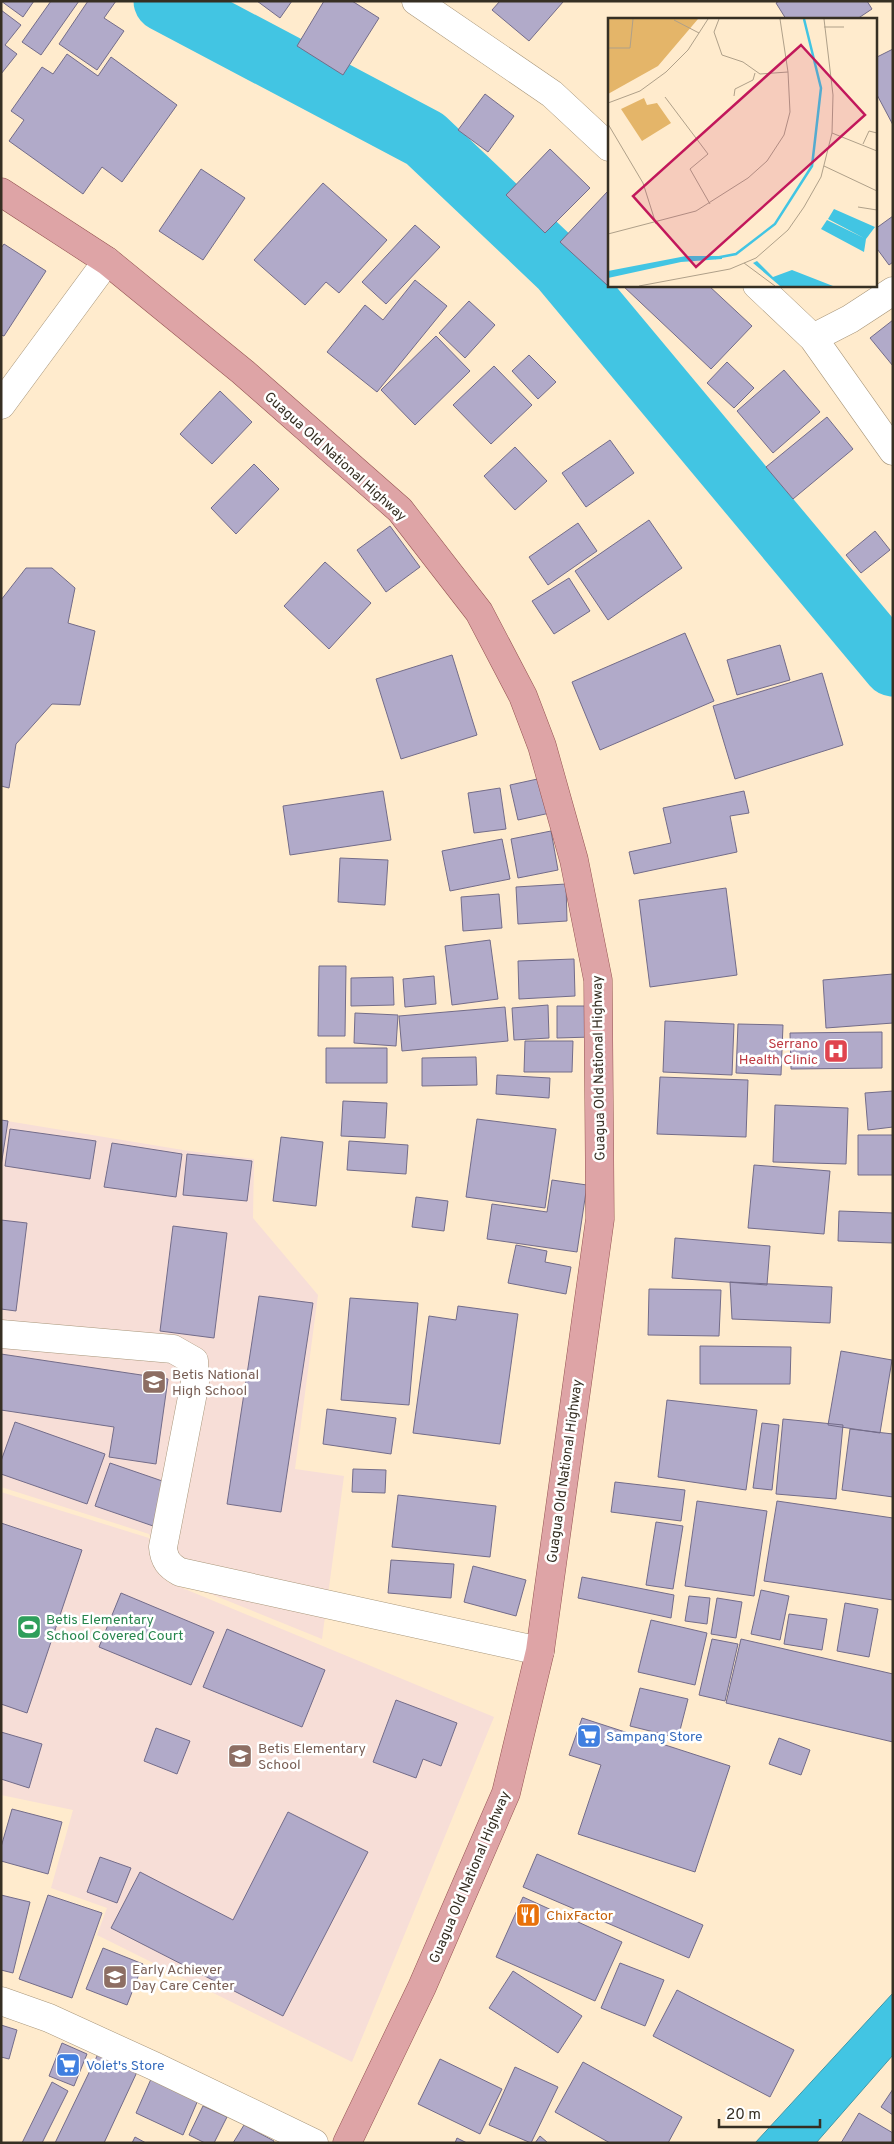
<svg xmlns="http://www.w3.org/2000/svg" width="894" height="2144" viewBox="0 0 894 2144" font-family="Overpass,sans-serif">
	<rect width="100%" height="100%" fill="#ffebcd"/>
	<!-- education -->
	<path fill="#f7ded7" d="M1,1120L189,1151L254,1159L253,1218L318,1295L295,1469L344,1476L322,1639L171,1578L149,1534L1,1487Z
		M1,1492L149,1538L168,1582L494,1717L352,2062L97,1935L107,1908L51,1888L73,1810L1,1795Z"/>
	<!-- water -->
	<path fill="#42c5e3" stroke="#3e98a9" d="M893,1993V2055L816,2143H755Z"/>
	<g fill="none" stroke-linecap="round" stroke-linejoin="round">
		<!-- river -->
		<path stroke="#42c5e3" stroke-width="61" d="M164,1L425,139L560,267L893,666"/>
	</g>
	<!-- building -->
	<path fill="#b1aac9" stroke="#736c89" d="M1,1H34L23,17Z
		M51,1H79L41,55L22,42Z
		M88,1H116L104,18L124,31L97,70L59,44Z
		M257,1H292L280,18Z
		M324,1H352L379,18L343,75L297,46Z
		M500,1H562L563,2L529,41L492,10Z
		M779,1H867L872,9L857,19H786L776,3Z
		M1,10L21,25L5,45L17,54L1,74Z
		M893,49V125L875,91V58Z
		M67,54L98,76L111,57L177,105L122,182L102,167L83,194L9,141L24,120L11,111L42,67L53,74Z
		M485,94L514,116L488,152L458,130Z
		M550,149L590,188L545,233L506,195Z
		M201,169L245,198L203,260L159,231Z
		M323,183L387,240L339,293L326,282L305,305L254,260Z
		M608,191L609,284L607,285L560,242Z
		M893,216V262L889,265L875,246V229Z
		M415,225L440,247L386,304L362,282Z
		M4,244L46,271L4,336L1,335V248Z
		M415,280L447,306L377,392L327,352L365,305L383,320Z
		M622,285H708L752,326L711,369Z
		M469,301L495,325L465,358L439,333Z
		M893,320V366L870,338Z
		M436,336L470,371L415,425L381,390Z
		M529,355L556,382L538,399L512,371Z
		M727,362L754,388L734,408L707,383Z
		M494,366L532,405L491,444L453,405Z
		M784,370L820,412L773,453L737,411Z
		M220,391L252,422L212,464L180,434Z
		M827,417L853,449L793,499L766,467Z
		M610,440L634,473L586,507L562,473Z
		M515,447L547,481L515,510L484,476Z
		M254,464L279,489L236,534L211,508Z
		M649,520L682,568L608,620L575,571Z
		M578,523L597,551L548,585L529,557Z
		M390,526L420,567L386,592L357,550Z
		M875,531L890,550L861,573L846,555Z
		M325,562L371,603L329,649L284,606Z
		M26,568H52L75,588L68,623L95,631L80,705L52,704L16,744L9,788L1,786V600Z
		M569,578L590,611L554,634L532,601Z
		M685,633L714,701L600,750L572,682Z
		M780,645L790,680L737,695L727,660Z
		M452,655L477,735L401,759L376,679Z
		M822,673L843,745L735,779L713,706Z
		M542,778L550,813L518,820L510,785Z
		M500,788L506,829L474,833L468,793Z
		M383,791L391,840L290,855L283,806Z
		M744,791L749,813L730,816L737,852L634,874L629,852L671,843L663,808Z
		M551,831L558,870L518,878L511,839Z
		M502,839L510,879L450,891L442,851Z
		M340,858L388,860L385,905L338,902Z
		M566,884L567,921L518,924L516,887Z
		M726,888L737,975L650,987L639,900Z
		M499,894L502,928L463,931L461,897Z
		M490,940L498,999L452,1005L445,946Z
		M574,959L575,996L519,999L518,961Z
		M319,966H346L345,1036H318Z
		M893,974V1023L826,1028L823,980Z
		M434,976L436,1004L405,1007L403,979Z
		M393,977L394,1005L351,1006V978Z
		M548,1005L549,1038L514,1040L512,1008Z
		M557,1006H591L592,1037L557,1038Z
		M505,1007L508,1041L402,1051L399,1016Z
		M355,1013L398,1015L396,1046L354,1043Z
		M665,1021L734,1024L732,1075L663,1072Z
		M738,1024L783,1025L781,1075L736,1073Z
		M882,1032V1068L791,1069L790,1033Z
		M525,1041H573L572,1072H524Z
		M326,1048H387V1083H326Z
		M476,1057L477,1085L422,1086V1058Z
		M497,1075L550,1078L549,1098L496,1094Z
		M660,1077L748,1080L746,1137L657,1134Z
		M893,1091V1127L868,1130L865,1093Z
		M343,1101L387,1103L385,1138L341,1136Z
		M775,1105L848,1108L846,1164L773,1162Z
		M477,1119L556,1129L545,1208L466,1197Z
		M1,1120L8,1121L1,1166Z
		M10,1129L96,1141L90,1179L5,1166Z
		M858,1135H893V1175H858Z
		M281,1137L323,1142L316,1206L273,1201Z
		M349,1141L408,1145L406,1174L347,1170Z
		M112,1143L182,1154L176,1197L104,1187Z
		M187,1154L252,1161L247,1201L183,1195Z
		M754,1165L830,1171L824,1234L748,1228Z
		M552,1180L587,1185L577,1252L487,1239L492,1204L547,1212Z
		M416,1197L448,1201L444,1231L412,1227Z
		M839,1211L893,1213V1243L838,1241Z
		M1,1220L27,1223L16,1311L1,1309Z
		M173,1226L227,1233L214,1338L160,1331Z
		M675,1238L770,1246L767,1285L672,1278Z
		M516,1245L547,1251L545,1262L571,1267L566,1294L508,1283Z
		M730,1282L832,1287L830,1323L732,1319Z
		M649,1289L721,1290L719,1336L648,1335Z
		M259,1296L313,1303L281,1512L227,1504Z
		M350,1298L418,1303L409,1405L341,1400Z
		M458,1306L518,1314L500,1444L413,1433L429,1316L456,1320Z
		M700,1346L791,1347L790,1384H700Z
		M841,1351L892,1360L880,1433L828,1425Z
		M1,1354L168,1379L156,1464L109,1457L114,1427L1,1410Z
		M667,1400L757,1410L746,1490L658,1477Z
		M327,1409L396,1418L391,1454L323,1444Z
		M783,1419L843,1425L836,1499L776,1494Z
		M15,1422L105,1454L87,1504L1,1474V1461Z
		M762,1423L779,1425L772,1490L753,1488Z
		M850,1429L893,1434V1497L842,1490Z
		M110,1463L171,1484L156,1527L95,1506Z
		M353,1469L386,1470L385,1493L352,1492Z
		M615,1482L685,1490L681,1521L611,1512Z
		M398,1495L496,1506L490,1557L392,1547Z
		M697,1501L767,1511L754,1596L685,1586Z
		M777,1501L893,1518V1600L764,1581Z
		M656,1522L683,1526L673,1589L646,1585Z
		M1,1523L82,1550L27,1713L1,1704Z
		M391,1560L454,1564L451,1598L388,1593Z
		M473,1566L526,1580L516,1616L464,1602Z
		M582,1577L674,1595L671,1618L578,1598Z
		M761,1590L789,1596L780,1640L751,1634Z
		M121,1593L214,1632L191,1685L99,1647Z
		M689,1596L710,1598L707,1624L685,1621Z
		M717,1598L742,1602L736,1638L711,1634Z
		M845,1603L878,1609L869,1657L837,1651Z
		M789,1614L827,1619L822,1650L784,1644Z
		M651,1620L707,1633L695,1685L638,1672Z
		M227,1629L325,1670L302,1727L203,1687Z
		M712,1639L738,1644L725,1701L699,1695Z
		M741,1639L893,1674V1742L726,1703Z
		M640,1688L688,1699L678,1738L630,1726Z
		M396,1700L457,1723L441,1766L423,1759L416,1778L373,1762Z
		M582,1718L730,1766L695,1872L578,1834L601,1765L569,1755Z
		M156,1728L190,1741L177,1774L144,1761Z
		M1,1732L42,1744L29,1788L1,1779Z
		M779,1738L810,1750L801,1775L769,1764Z
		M12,1809L62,1822L48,1874L1,1861V1847Z
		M288,1812L368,1852L283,2016L111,1928L140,1872L233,1920Z
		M537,1854L703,1925L689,1958L523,1887Z
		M100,1857L131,1868L117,1903L87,1892Z
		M1,1895L30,1902L13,1973L1,1970Z
		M48,1895L102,1913L72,1998L19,1979Z
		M523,1897L622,1942L595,2001L496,1957Z
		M103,1948L143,1964L127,2005L86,1989Z
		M620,1963L664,1980L645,2026L601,2008Z
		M513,1971L582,2016L558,2053L489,2008Z
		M677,1990L794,2050L770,2097L653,2036Z
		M1,2025L17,2030L9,2059L1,2057Z
		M62,2043L87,2054L74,2086L49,2076Z
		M98,2054L137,2072L104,2143H55Z
		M440,2059L502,2089L480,2134L418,2104Z
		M583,2062L682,2117L668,2143H610L555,2112Z
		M515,2067L558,2087L531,2143L489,2125Z
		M151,2079L198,2100L183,2135L136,2113Z
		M52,2082L68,2091L42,2143H22Z
		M893,2089V2115L881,2107Z
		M203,2106L227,2117L214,2143H205L189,2135Z
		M859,2113L893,2133V2143H841Z
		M244,2125L274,2141L273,2143H233Z
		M540,2136L548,2143H535Z
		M135,2137L146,2143H132Z
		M457,2138L467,2143H455Z"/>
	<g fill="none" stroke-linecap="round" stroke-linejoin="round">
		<defs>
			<path id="minor" d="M416,1L552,94L609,147
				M757,285L813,338L893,451
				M813,338L850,319L893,291
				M1,405L107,261
				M1,1334L173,1349L194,1361L195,1382L163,1547C164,1560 169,1566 180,1572L540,1651
				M1,2001L49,2018L154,2066L314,2143"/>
			<path id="major" d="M1,192L107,261L243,372L400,510L479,612L523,696L542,746L574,860L598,980L600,1219L540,1651L506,1793L422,1987L347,2143"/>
		</defs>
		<!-- minor casing -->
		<use href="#minor" stroke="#a8967a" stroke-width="29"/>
		<!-- major casing -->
		<use href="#major" stroke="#955452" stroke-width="29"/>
		<!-- minor -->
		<use href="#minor" stroke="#fff" stroke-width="28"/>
		<!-- major -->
		<use href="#major" stroke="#dea4a6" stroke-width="28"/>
	</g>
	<!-- icons -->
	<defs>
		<symbol id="hospital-square" viewBox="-11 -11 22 22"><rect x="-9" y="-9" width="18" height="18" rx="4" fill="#e0444e" stroke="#fff"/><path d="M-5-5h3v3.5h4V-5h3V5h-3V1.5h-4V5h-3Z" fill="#fff"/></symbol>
		<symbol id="school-square" viewBox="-11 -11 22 22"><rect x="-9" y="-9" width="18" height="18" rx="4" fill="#8d6e63" stroke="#fff"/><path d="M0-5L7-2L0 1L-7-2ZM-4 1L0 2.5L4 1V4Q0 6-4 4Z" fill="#fff"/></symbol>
		<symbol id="stadium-square" viewBox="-11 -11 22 22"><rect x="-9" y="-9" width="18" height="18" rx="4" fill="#2e9e5b" stroke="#fff"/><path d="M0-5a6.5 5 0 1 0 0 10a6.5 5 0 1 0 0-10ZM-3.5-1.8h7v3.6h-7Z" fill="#fff"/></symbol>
		<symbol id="supermarket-square" viewBox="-11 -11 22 22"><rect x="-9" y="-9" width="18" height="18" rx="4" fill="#3f7fe0" stroke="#fff"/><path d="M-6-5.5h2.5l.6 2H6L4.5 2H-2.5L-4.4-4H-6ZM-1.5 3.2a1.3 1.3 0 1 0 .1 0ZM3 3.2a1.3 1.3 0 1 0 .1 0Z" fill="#fff"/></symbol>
		<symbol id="restaurant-square" viewBox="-11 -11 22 22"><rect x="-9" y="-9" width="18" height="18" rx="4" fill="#e8710a" stroke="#fff"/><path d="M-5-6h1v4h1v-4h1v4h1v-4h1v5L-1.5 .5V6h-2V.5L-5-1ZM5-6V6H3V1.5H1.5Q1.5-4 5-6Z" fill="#fff"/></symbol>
	</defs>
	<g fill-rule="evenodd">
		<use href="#hospital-square" x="822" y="1037" width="28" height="28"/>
		<use href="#school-square" x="140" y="1368" width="28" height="28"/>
		<use href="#stadium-square" x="15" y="1613" width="28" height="28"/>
		<use href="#supermarket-square" x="575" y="1722" width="28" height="28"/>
		<use href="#school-square" x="226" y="1742" width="28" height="28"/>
		<use href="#restaurant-square" x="514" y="1901" width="28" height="28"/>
		<use href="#school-square" x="101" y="1963" width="28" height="28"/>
		<use href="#supermarket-square" x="54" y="2051" width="28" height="28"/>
	</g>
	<g text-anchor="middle" stroke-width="5" stroke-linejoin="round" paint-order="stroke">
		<!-- street labels -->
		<g font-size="14" fill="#362f23" stroke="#fff">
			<text transform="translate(336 456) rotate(42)" y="5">Guagua Old National Highway</text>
			<text transform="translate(598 1068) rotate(-91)" y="5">Guagua Old National Highway</text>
			<text transform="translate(564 1471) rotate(-82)" y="5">Guagua Old National Highway</text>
			<text transform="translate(469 1877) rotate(-67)" y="5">Guagua Old National Highway</text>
		</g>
		<!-- health labels -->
		<g font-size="14" fill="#be3a42" stroke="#fff" text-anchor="end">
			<text x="818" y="1048">Serrano<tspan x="818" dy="16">Health Clinic</tspan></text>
		</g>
		<!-- education labels -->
		<g font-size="14" fill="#785e54" stroke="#fff" text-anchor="start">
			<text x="172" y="1379">Betis National<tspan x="172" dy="16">High School</tspan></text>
			<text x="258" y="1753">Betis Elementary<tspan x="258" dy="16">School</tspan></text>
			<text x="132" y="1974">Early Achiever<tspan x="132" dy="16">Day Care Center</tspan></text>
		</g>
		<!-- leisure labels -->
		<g font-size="14" fill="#27864d" stroke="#fff" text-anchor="start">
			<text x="46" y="1624">Betis Elementary<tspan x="46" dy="16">School Covered Court</tspan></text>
		</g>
		<!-- shop labels -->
		<g font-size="14" fill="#366cbe" stroke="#fff" text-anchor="start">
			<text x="606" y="1741">Sampang Store</text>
			<text x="86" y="2070">Volet's Store</text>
		</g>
		<!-- food labels -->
		<g font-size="14" fill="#c56008" stroke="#fff" text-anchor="start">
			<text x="546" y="1920">ChixFactor</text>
		</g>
	</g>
	<!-- overview -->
	<g transform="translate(608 18)">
		<rect width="269" height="269" fill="#ffebcd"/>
		<path d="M0,1H90L50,48L0,76ZM36,80L39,87L49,85L63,105L34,123L13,91Z" fill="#e4b569"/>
		<path d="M226,191L267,209L258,221L256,234L213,211L219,202L256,220L220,201ZM78,238H114V241L73,244L0,260V253ZM149,243L165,259L184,252L225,268H172L145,245Z" fill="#42c5e3"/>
		<path fill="none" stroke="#42c5e3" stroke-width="2.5" d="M107,240L128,236L167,206L204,148L213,70L196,1"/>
		<path fill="none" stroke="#afa089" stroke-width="1" d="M111,1L106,14L114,37L135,44L152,56L180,54M66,2L91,15M216,9H236M0,30H22L25,1M126,78L127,71L145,62L147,55M57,79L100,136L82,151L102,186M0,85L32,73L58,54L80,32L100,1M0,106L35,165L48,206M224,115L269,133M255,126L261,113L269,115M216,148L269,173M250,189L269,192M0,216L88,193L140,160L159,143L176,117L182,94L180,54L172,1M136,245L167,268M31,268L122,251L148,240L180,212L196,189L213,159L224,115L225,77L216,1"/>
		<path fill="#c2185b" fill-opacity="0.15" stroke="#c2185b" stroke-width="2.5" d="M193,27L257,97L88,249L25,178Z"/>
		<rect width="269" height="269" fill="none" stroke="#362f23" stroke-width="2.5"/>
	</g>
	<!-- border -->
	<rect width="894" height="2144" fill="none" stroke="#362f23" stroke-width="5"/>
	<!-- scale -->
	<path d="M719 2119v8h101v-8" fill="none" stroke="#362f23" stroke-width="2.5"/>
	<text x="726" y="2119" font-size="15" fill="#362f23" stroke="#ffffff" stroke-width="4" paint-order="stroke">20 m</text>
</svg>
